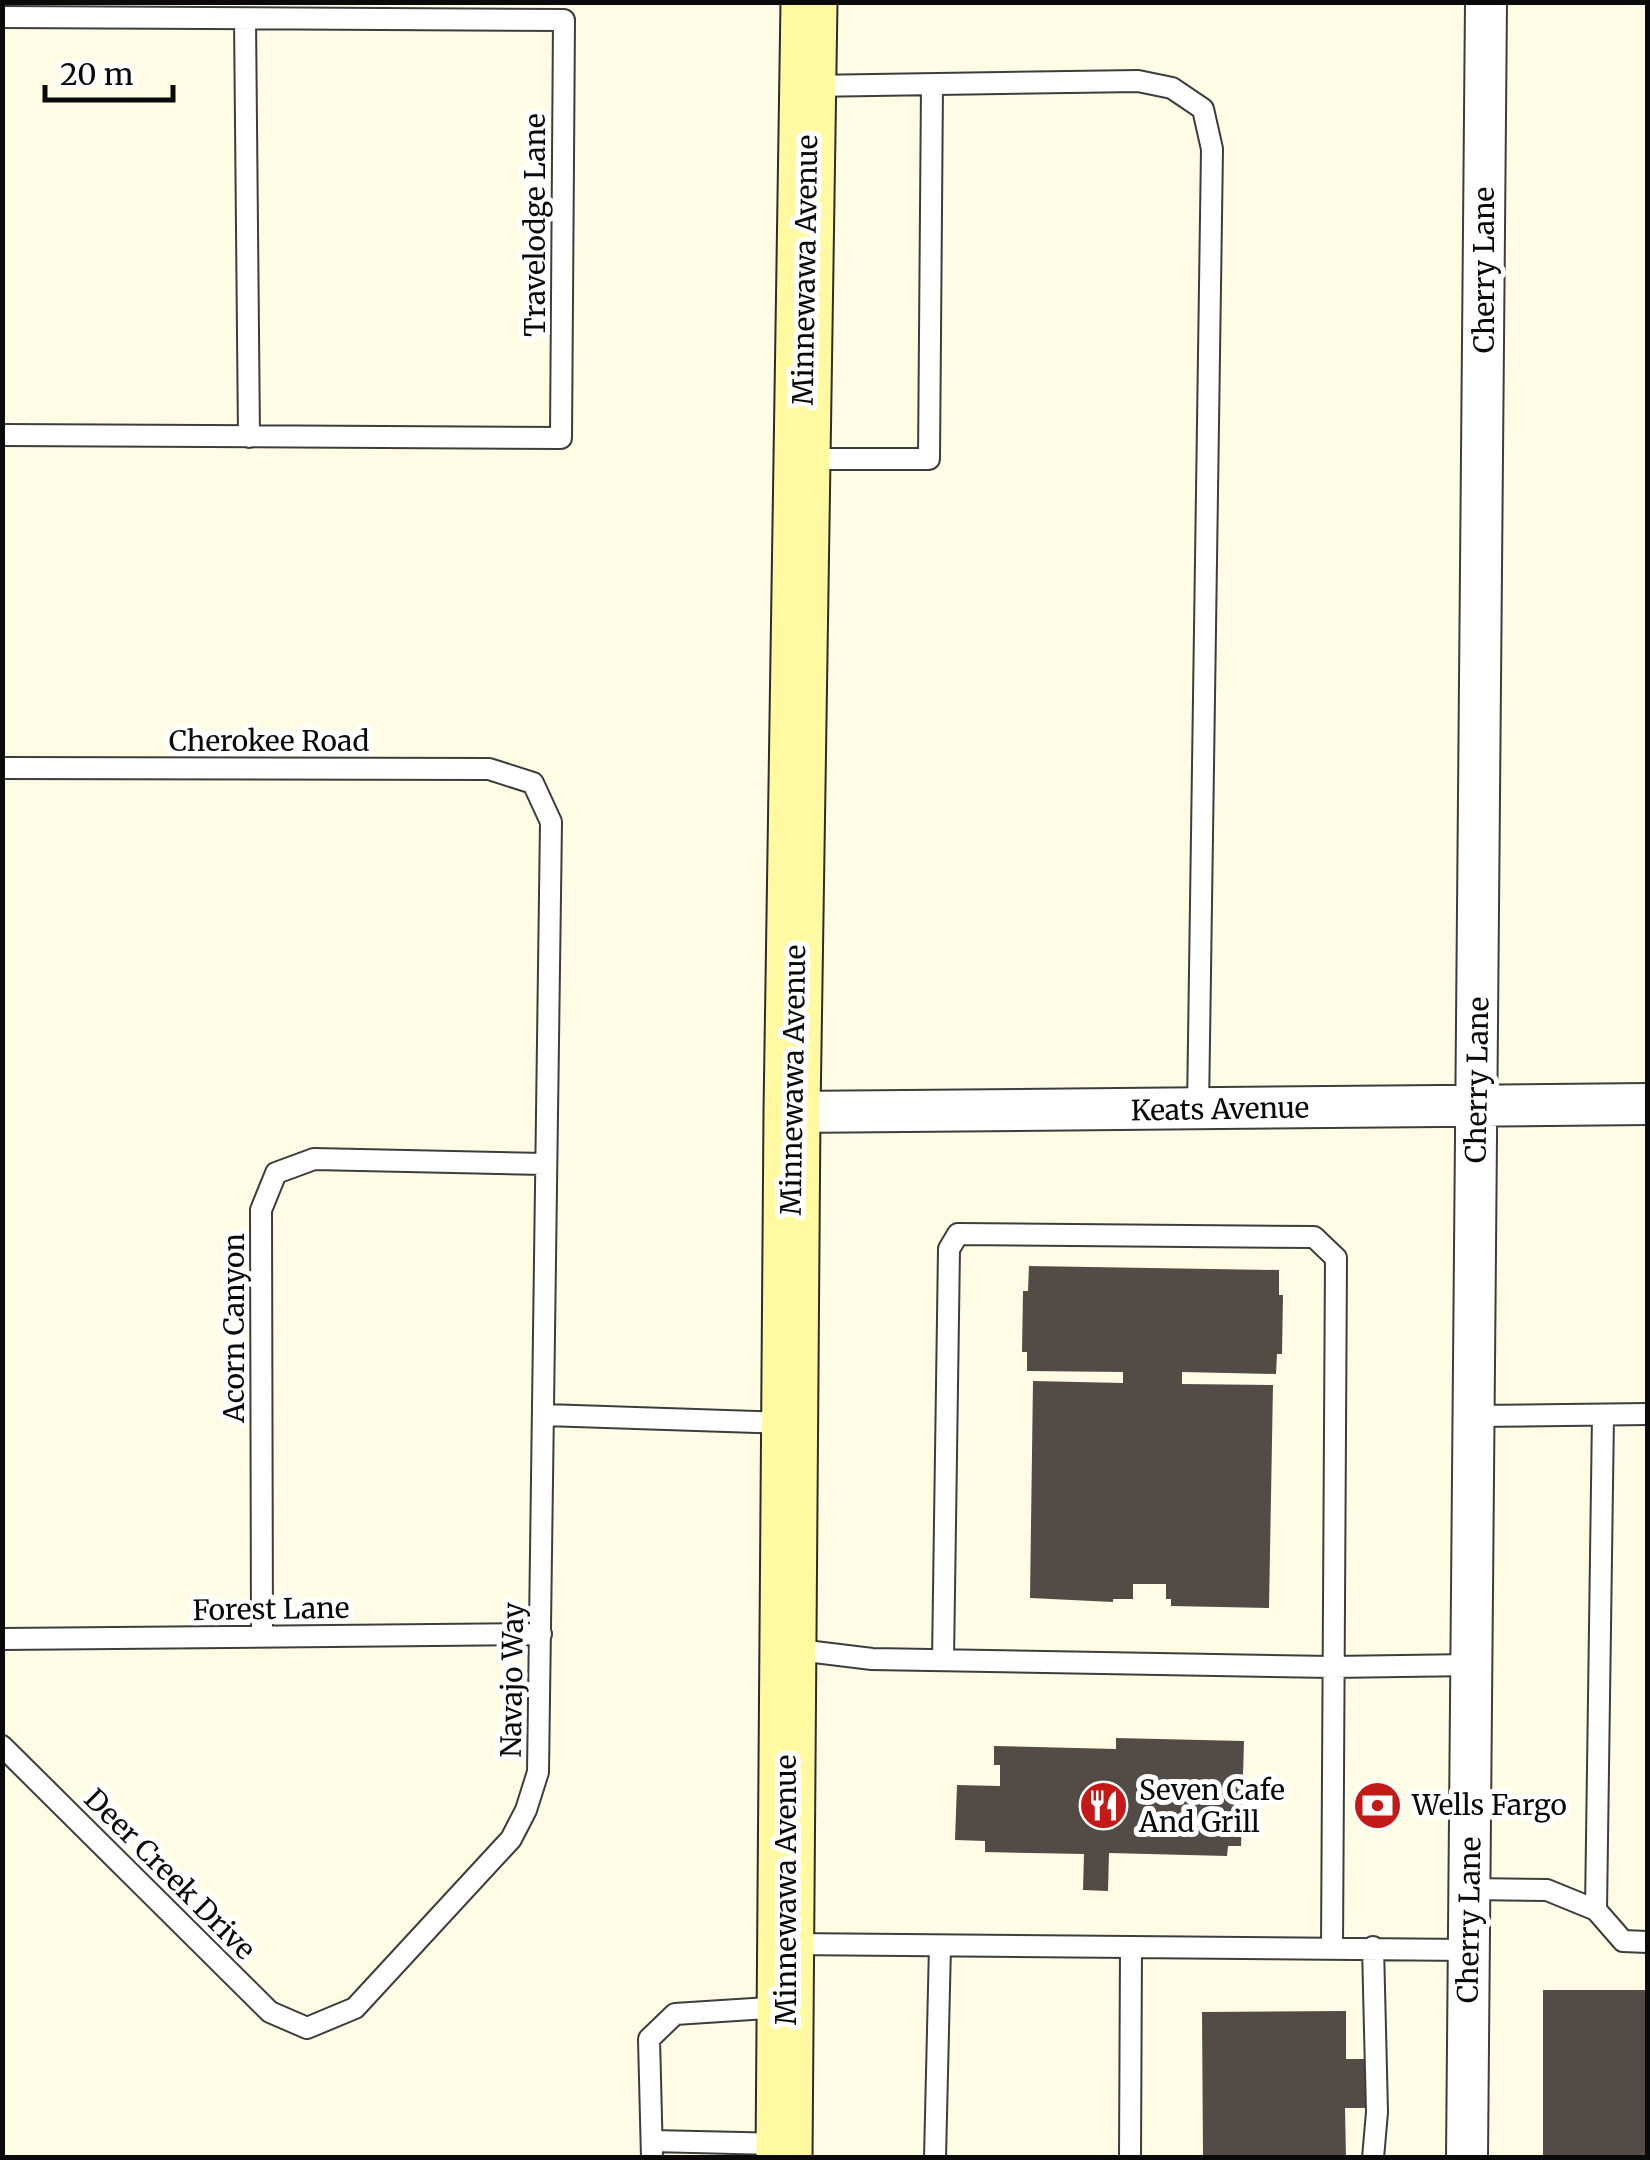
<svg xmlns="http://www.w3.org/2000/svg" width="1650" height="2160" viewBox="0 0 1650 2160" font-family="Merriweather,serif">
	<rect width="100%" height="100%" fill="#fffce6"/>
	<!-- building -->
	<path fill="#534b45" d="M1029,1266L1279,1270V1295H1283L1282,1354H1277L1276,1374L1182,1372V1384L1273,1385L1269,1608L1171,1606V1599H1166V1584H1133V1599H1113V1602L1030,1598L1033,1381L1123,1383V1372L1027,1371V1352H1022L1023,1291H1028Z
		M1116,1738L1244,1741L1241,1846H1228L1227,1856L1109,1853L1108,1891L1083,1890L1084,1854L985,1852V1841L955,1840L957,1785L1000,1786V1765H994V1746L1116,1749Z
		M1543,1990H1648V2158H1543Z
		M1346,2011V2059H1368V2108H1345L1346,2158H1203L1202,2012Z"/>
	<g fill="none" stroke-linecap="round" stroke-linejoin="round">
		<defs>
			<path id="lane" d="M2,17L564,20L561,438L2,435
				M245,19L249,437
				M809,86L1138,81L1172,88L1203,109L1212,149L1198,1109
				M805,459H929L932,85
				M2,768L489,769L533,783L551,822L538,1772L526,1810L511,1839L355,2008L307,2028L270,2012L2,1746
				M545,1415L787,1423
				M1474,1416L1648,1414
				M262,1636L261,1210L276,1173L314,1159L545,1164
				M2,1639L541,1634
				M790,1649L872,1659L1332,1667L1472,1665
				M943,1660L949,1249L958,1234L1314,1237L1336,1258L1332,1949
				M1469,1889L1547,1890L1596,1910L1623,1941L1648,1942
				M1596,1910L1603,1415
				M789,1944L1469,1950
				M652,2141L780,2144
				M652,2158L649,2039L675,2014L784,2007
				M935,2158L940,1946
				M1130,2158L1131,1947
				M1373,2158L1377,2112L1373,1947"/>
			<path id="street" d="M792,1112L1648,1104
				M1467,2158L1486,2"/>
			<path id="secondary" d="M784,2158L792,1112L809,2"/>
		</defs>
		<!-- lane casing -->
		<use href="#lane" stroke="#3d3d3d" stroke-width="24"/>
		<!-- street casing -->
		<use href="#street" stroke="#3d3d3d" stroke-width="44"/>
		<!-- secondary casing -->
		<use href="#secondary" stroke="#2c2c2c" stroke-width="59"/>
		<!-- lane -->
		<use href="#lane" stroke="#fff" stroke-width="20"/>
		<!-- street -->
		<use href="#street" stroke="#fff" stroke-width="40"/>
		<!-- secondary -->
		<use href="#secondary" stroke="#fffaa1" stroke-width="55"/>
	</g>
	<!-- icons -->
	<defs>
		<symbol id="bank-disc" viewBox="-11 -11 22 22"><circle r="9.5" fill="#c31a18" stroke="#fff"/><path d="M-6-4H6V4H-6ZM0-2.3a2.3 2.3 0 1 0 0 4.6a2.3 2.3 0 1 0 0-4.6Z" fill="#fff"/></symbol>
		<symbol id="restaurant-disc" viewBox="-11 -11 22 22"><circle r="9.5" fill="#c31a18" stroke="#fff"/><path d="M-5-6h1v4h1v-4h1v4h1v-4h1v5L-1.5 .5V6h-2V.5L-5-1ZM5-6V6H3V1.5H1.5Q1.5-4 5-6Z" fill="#fff"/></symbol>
	</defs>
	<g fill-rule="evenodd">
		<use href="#bank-disc" x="1350" y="1778" width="55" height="55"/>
		<use href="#restaurant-disc" x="1076" y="1778" width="55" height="55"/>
	</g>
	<g text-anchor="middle" stroke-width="10" stroke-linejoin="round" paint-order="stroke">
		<!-- street labels -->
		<g font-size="28" fill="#0a0a0a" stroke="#fff">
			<text transform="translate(535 225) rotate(-90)" y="10">Travelodge Lane</text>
			<text transform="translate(805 270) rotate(-89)" y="10">Minnewawa Avenue</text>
			<text transform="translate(1484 270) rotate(-90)" y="10">Cherry Lane</text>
			<text x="269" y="751">Cherokee Road</text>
			<text transform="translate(793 1080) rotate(-89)" y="10">Minnewawa Avenue</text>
			<text transform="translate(1477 1080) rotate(-89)" y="10">Cherry Lane</text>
			<text transform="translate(1220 1109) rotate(-1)" y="10">Keats Avenue</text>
			<text transform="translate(234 1328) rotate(-90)" y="10">Acorn Canyon</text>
			<text transform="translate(271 1609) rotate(-1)" y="10">Forest Lane</text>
			<text transform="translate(512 1680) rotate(-89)" y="10">Navajo Way</text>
			<text transform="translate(170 1874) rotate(45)" y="10">Deer Creek Drive</text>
			<text transform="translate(786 1890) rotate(-90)" y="10">Minnewawa Avenue</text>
			<text transform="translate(1469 1920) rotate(-89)" y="10">Cherry Lane</text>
		</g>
		<!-- poi labels -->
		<g font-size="28" fill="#0a0a0a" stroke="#fff" text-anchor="start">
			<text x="1139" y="1800">Seven Cafe<tspan x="1139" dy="32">And Grill</tspan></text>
			<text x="1412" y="1815">Wells Fargo</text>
		</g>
	</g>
	<!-- border -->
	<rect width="1650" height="2160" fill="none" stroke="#0a0a0a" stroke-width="10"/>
	<!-- scale -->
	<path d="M45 85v15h128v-15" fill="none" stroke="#0a0a0a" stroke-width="5"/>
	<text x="60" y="85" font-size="30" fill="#0a0a0a" stroke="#ffffff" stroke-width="8" paint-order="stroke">20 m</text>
</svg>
